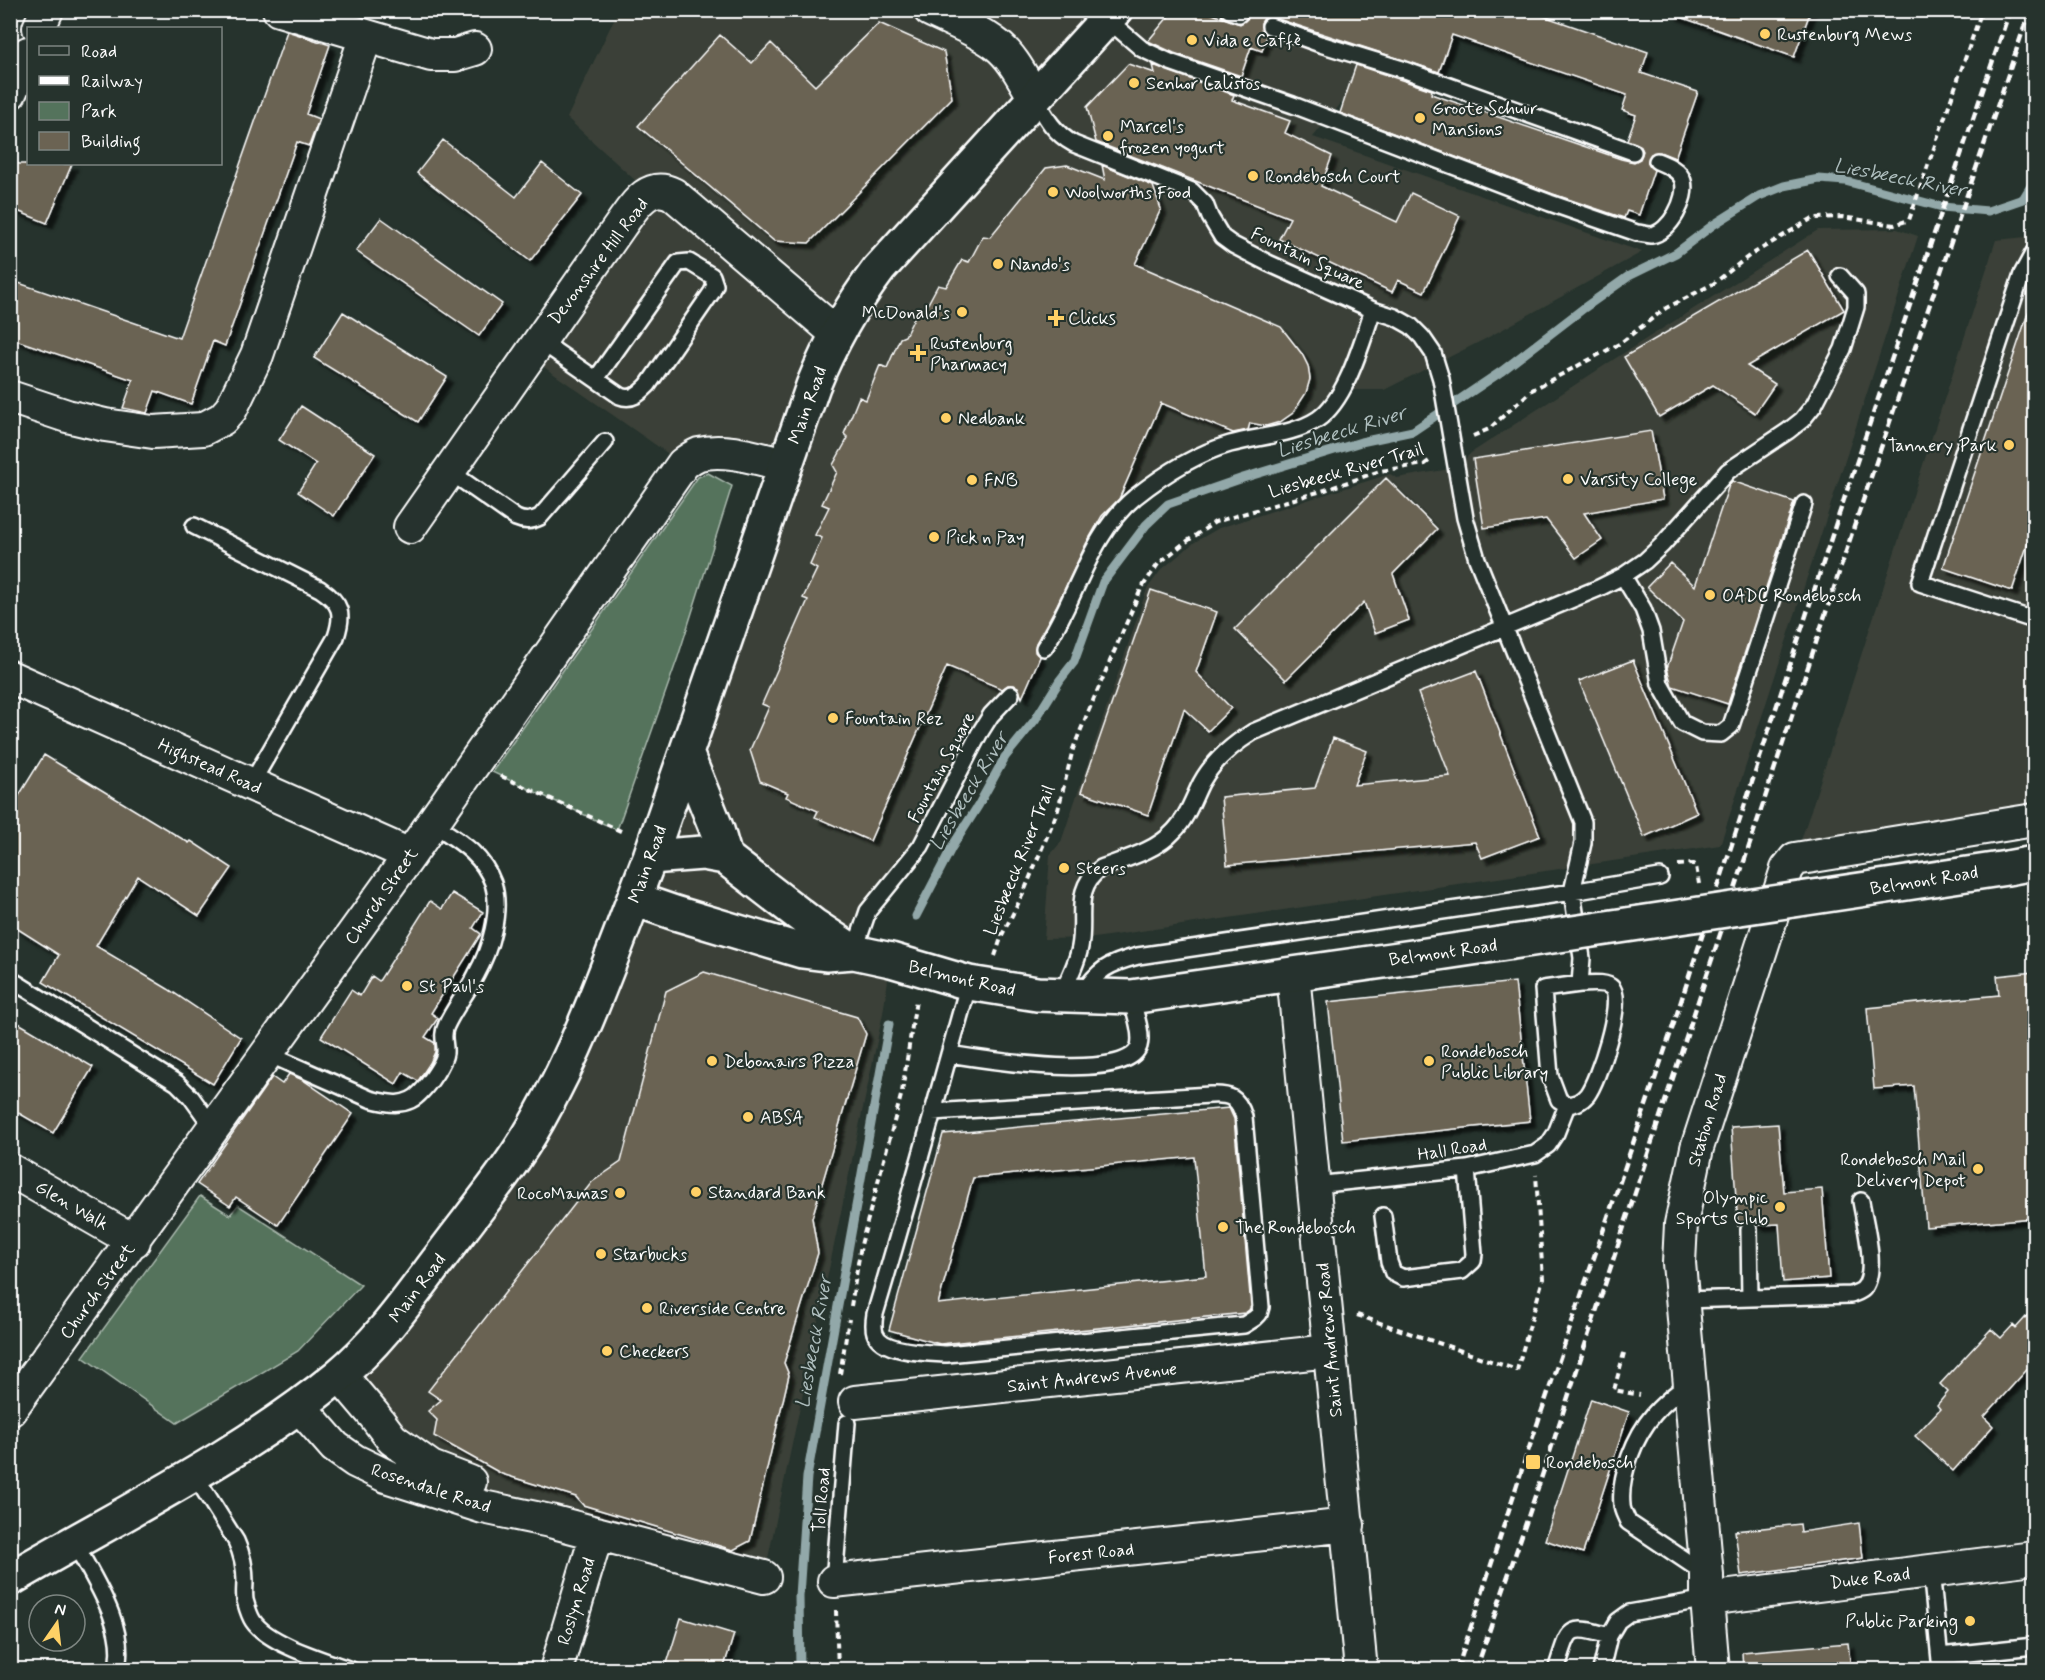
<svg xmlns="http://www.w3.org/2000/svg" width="2045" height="1680" viewBox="0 0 2045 1680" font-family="Mynerve,sans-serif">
	<defs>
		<filter id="shadow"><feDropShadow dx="5.5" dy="5.5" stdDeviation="1.5" flood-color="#0009"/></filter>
	</defs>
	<rect width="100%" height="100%" fill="#26332d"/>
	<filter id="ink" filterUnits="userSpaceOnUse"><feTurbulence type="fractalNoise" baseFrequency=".0167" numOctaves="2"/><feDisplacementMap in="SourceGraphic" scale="12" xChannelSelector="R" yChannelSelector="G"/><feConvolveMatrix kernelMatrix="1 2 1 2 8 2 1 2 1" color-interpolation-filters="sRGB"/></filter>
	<g filter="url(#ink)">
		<!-- built -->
		<path fill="#3b4138" d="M618,11H1418L1313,137L1642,252L1485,339L1384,390H1342L1318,419L1198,454L1106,528L1044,648L1011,694L921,846L878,896L854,952L891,960L883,1013L764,1577L550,1521L468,1482L431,1467L340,1375L537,1122L785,466L683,464L528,356L648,192L567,118Z
			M2034,227V820L1795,859L1996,240L2026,237Z
			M1897,229L1918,236L1720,845L1094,938L1044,939L1050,855L1061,842L1147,589L1161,570L1195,542L1219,528L1390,474L1397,478L1456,468L1471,453L1619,356L1818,230Z"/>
		<!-- green -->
		<path fill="#54735c" stroke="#aab9ae" stroke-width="1.5" d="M708,473L732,486L678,657L617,830L492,772L698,477Z
			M200,1196L230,1215L238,1205L361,1285L298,1351L177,1423L83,1357Z"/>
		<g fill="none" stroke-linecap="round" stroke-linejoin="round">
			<!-- stream -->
			<path stroke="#92a8a9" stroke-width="9" d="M916,916L952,847L978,806L1005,757L1035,720L1060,680L1074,662L1103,582L1146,525L1168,504L1243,478L1361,442L1413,431L1502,371L1584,308L1629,276L1676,253L1713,225L1759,196L1784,186L1819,179L1845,181L1942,207L1988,211L2023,199L2034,181
				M800,1670L799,1596L807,1477L889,1024"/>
		</g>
		<!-- building -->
		<path fill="#6b6353" stroke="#fff" stroke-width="1.5" fill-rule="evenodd" filter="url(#shadow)" d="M1174,10H1201L1240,24L1248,18V10H1526L1648,52L1641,73L1698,92L1675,158L1660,152L1651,154L1648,163L1654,170L1639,215L1627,211L1624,218L1553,194L1340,113L1356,65L1432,90L1431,94L1621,159L1634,162L1640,159L1643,151L1640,145L1627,140L1636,115L1622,110L1627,95L1452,35L1439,72L1269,16L1264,18L1261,23L1262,32L1267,35L1262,51L1251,47L1241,76L1174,53L1148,41Z
			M1673,10H1811L1794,57L1672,14Z
			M879,23L944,52L952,98L809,243L774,241L638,126L720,35L752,63L771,43L815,86Z
			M287,31L330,45L306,114L319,119L309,146L297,142L225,346L213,341L191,404L155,391L147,413L123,408L133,380L10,338V280L179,338Z
			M1128,64L1155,73L1153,65L1234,95L1232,100L1290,121L1285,133L1332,156L1321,186L1397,222L1411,193L1460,216L1424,292L1398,280L1392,292L1279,239L1290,218L1096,142L1087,107Z
			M443,140L516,197L542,163L582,195L530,261L417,173Z
			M10,160L19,164H72L47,223L10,208Z
			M1067,165L1105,180L1102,165L1153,186L1161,209L1135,264L1281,327L1302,354L1308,366L1310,379L1306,393L1293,413L1280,422L1266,426L1250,423L1248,430L1233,433L1161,403L1119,499L1102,516L1086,544L1057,605L1036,643L1035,652L1040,657L1022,698L1018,687L1014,685H1008L1002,689L947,666L870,841L815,817L818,811L786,797L788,793L760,781L750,750L769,707L762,704L808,600L803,598L817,569L810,565L822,538L815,535L829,507L822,504L837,472L833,465L848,438L844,434L859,397L866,400L880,365L887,368L900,338L905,336L918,310L924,311L938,285L946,287L962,260L969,262L983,236L990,237L1046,168Z
			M381,218L502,304L479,336L356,251Z
			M1808,250L1844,310L1747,366L1775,384L1755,413L1713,385L1659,417L1624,357Z
			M2030,307L2034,308V542L2029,540L2012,591L1943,568Z
			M343,312L447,377L418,422L314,358Z
			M301,406L375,454L334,516L298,492L316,464L279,440Z
			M1651,431L1663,499L1584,513L1602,540L1576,558L1546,519L1484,528L1473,459Z
			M1386,478L1437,529L1393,574L1409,620L1375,633L1364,602L1286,680L1235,629Z
			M1732,481L1794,502L1728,704L1672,686L1667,668L1683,622L1647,587L1670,563L1695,586L1729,485Z
			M1151,590L1217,612L1196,672L1231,708L1208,731L1184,709L1148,815L1081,792Z
			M1633,660L1697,813L1644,837L1579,681Z
			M1476,671L1540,836L1482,858L1475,842L1227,865L1221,797L1315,788L1333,738L1367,751L1354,785L1450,776L1418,693Z
			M44,755L189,843L191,841L232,868L199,916L138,876L96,946L168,989L241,1038L213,1084L43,982L59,955L10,924V810Z
			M452,893L483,912L473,928L481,934L431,1013L438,1018L425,1037L435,1043V1052L430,1063L418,1081L403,1072L396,1084L321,1037L351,990L360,996L372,976L379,981L430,901L442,909Z
			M704,972L857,1017L866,1034L812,1218L818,1253L784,1363L789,1375L750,1541L733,1550L583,1505L576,1497L502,1474L434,1436L437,1420L428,1411L441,1400L428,1391L592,1182L621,1162L666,991Z
			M2034,972V1218L1926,1227L1914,1086L1874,1089L1867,1008L1999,995L1997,976Z
			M1515,982L1530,1121L1343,1141L1328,1002Z
			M10,1018L93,1067L53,1133L10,1108Z
			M289,1074L303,1080L353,1114L278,1225L236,1197L230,1206L197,1184L272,1077L282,1084Z
			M1229,1108L1234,1119L1251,1306L1249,1310L1245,1313L940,1344L889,1330L943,1134ZM1194,1157L1206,1276L938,1304L973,1178Z
			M1778,1124L1784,1192L1822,1189L1829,1278L1783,1282L1779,1224L1758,1225L1754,1221L1748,1219L1738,1226L1731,1127Z
			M2034,1308V1362L1984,1417L1993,1426L1953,1471L1915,1436L1940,1409L1937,1405L1948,1392L1940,1384L1991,1329L2001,1338L2013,1325L2016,1328Z
			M1591,1399L1629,1412L1583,1553L1545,1540Z
			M1859,1523L1863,1558L1741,1575L1735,1531L1800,1524L1801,1532Z
			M681,1618L734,1634L723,1670H665Z
			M1848,1643L1851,1670H1743L1742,1652Z"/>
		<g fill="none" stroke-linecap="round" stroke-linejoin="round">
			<defs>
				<path id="lane" d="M1229,10L1239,14
					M1107,19L1142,49L1170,62L1293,105L1550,203L1637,233C1641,233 1647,235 1651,235C1670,233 1688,198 1683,181C1680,170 1667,165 1657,161
					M1270,26L1320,44L1402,69L1633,152
					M1035,98C1046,118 1054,133 1074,144L1192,191L1205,204L1210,217L1222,237L1233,245L1268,263L1373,310L1395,317L1411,326L1422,337L1433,353L1441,379L1465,518L1477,559L1583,822V843L1572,892L1582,958L1580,984
					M2034,252L2022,274L1920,583L2034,620
					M539,340L620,396C632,401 640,393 648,385L712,292L715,285L712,276L689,262L678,263L596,379
					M449,471L516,518C525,522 531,521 540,517L605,442
					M194,526L320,589C341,603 344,613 336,637L251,784
					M1623,576L1643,609L1651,631L1660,684L1682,723L1702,733L1721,734L1731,726L1804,504
					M1044,648C1077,599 1088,536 1135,497C1164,474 1195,454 1230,444C1258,436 1294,435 1318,419C1347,399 1362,341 1373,310
					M854,952L868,911L921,846L979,734L991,715L1011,694
					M10,979L177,1083L191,1097L214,1129
					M1580,984C1589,984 1606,981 1612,988C1625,1000 1598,1081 1587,1095C1581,1102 1576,1104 1567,1105L1559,1100L1550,1076L1543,989Z
					M1061,995C1068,980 1077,964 1080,947C1086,917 1072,889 1101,868C1125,859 1156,851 1174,831C1187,818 1193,799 1201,783C1213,761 1232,745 1253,732L1599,588L1623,576L1645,561L1662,545L1728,471L1788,431L1802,420L1814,405L1843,349L1856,307V294L1840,276
					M1080,996C1099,969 1107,964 1138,956L1572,892L1660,877
					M268,1054L370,1099C388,1104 407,1108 421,1092C428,1085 444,1063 445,1053C446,1043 441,1036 446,1026C454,1008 467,993 476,975C490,950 502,911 493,883C482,853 457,840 432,823
					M949,1054C981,1059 1127,1084 1139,1046C1143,1032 1134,1011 1131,997
					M932,1112L1210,1095C1230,1094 1238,1097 1244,1117L1261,1307L1259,1314L1255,1318L1244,1325L947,1354C930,1353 881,1353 875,1333C873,1327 874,1320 875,1314C908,1204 938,1093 969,983
					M1315,1185L1467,1169L1535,1154L1548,1145L1556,1133L1567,1105
					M1383,1216L1389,1262L1393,1273L1403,1278L1462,1271L1473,1261L1474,1254L1467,1169
					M1749,1229L1750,1298
					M1682,1300L1851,1295C1855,1293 1860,1292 1863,1289C1879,1273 1864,1221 1861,1201
					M1689,1383C1677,1393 1664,1402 1654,1414C1635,1436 1619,1475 1622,1505C1622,1511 1626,1516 1628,1522L1707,1575
					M194,1474L236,1541C242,1554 245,1567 245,1581C245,1587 244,1593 245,1600C247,1607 249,1615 253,1621C268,1644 326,1661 351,1670
					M74,1542C92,1576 129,1629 116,1670
					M1931,1570L1941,1670
					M834,1581L847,1423
					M1940,1656L2034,1646
					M1556,1670C1570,1629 1565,1623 1609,1636
					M1601,1670L1609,1636L1618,1621L1629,1613L1707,1599"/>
				<path id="street" d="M279,10L431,55H455L475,49
					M930,10C952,21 978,30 997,45C1014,58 1024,81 1035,98
					M39,28L47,10
					M10,93L28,53
					M10,397L67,416L105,425L153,432L203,429L222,419L231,409L257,355L366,36
					M410,527L620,226C633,208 647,181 673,194L836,333
					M10,677L410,855
					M1293,974L1361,1670
					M10,1170L134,1241
					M340,1375L374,1415L392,1439L431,1467L470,1482
					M855,1402L1330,1351
					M299,1406L335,1447L355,1461L386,1476L483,1507L550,1521L764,1577
					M10,1410L410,855L683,464C688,460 694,456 699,454C726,447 759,459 785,465
					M834,1581L1348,1525
					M1707,1599L2034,1558
					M556,1670L597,1533
					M1713,1670L1707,1599V1575L1679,1263L1681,1224L1697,1148L1787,869L1795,859L2034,820"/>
				<path id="secondary" d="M686,753L717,830L725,857
					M650,857L703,853L725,857L813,925L854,952
					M2007,868L2034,863
					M634,899L675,913L802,951L826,954L854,952L891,960L969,983L1037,994L1131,997L1419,956
					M10,1579C121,1514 239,1457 338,1376C379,1342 408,1300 439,1259C473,1213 511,1169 538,1120C585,1037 615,946 650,857L813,386C830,344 851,306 879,269L1115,10"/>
			</defs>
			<!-- lane casing -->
			<use href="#lane" stroke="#fff" stroke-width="20"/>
			<!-- street casing -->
			<use href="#street" stroke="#fff" stroke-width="36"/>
			<!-- secondary casing -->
			<use href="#secondary" stroke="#fff" stroke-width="38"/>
			<!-- path -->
			<path stroke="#fff" stroke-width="4" stroke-dasharray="6 4.5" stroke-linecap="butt" d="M1473,436L1489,429L1532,390L1619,344L1666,308L1713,284L1749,256L1813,218L1842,217L1894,225L1909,220L1982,10
				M501,776L623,832
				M1678,865L1694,864L1696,866L1699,884
				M995,956L1002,935L1023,894L1058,810L1073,749L1086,717L1141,589L1158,564L1183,544L1215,522L1325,490L1380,471L1425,464L1432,459
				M851,1306L861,1245L902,1092L916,1000
				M1357,1315L1517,1370L1543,1279L1536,1175
				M1624,1353L1614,1390L1640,1395
				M840,1374L849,1319
				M836,1610L838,1670"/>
			<!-- lane -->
			<use href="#lane" stroke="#26332d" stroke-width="15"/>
			<!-- street -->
			<use href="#street" stroke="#26332d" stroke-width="32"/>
			<!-- secondary -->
			<use href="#secondary" stroke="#26332d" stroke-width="33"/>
			<!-- rail -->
			<path stroke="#fff" stroke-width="4.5" stroke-dasharray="9 4.5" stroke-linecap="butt" d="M1457,1670L1525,1460L1672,1029L1836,523L2010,10
				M1476,1670L1546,1464L1854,527L2030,10"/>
			<defs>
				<path id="secondary-bridge" d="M1419,956L2007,868"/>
			</defs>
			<!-- secondary-bridge casing -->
			<use href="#secondary-bridge" stroke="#fff" stroke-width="38" stroke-linecap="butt"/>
			<!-- secondary-bridge -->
			<use href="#secondary-bridge" stroke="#26332d" stroke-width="33"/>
		</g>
	</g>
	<!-- markers -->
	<g fill="#ffd166" stroke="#26332d" stroke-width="2">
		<circle cx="1765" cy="34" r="6"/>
		<circle cx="1192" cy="40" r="6"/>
		<circle cx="1134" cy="83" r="6"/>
		<circle cx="1420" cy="118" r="6"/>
		<circle cx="1108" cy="136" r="6"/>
		<circle cx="1253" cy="176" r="6"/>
		<circle cx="1053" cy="192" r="6"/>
		<circle cx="998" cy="264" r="6"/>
		<circle cx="962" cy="312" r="6"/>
		<path d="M1053 309h6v6h6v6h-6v6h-6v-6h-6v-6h6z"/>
		<path d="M915 344h6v6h6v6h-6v6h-6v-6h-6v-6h6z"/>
		<circle cx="946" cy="418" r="6"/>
		<circle cx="2009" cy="445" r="6"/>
		<circle cx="1568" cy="479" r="6"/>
		<circle cx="972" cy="480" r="6"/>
		<circle cx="934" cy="537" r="6"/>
		<circle cx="1710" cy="595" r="6"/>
		<circle cx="833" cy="718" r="6"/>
		<circle cx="1064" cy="868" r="6"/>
		<circle cx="407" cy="986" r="6"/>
		<circle cx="712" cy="1061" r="6"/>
		<circle cx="1429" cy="1061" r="6"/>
		<circle cx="748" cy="1117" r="6"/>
		<circle cx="1978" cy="1169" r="6"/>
		<circle cx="696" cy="1192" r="6"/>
		<circle cx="620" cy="1193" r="6"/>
		<circle cx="1780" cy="1207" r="6"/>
		<circle cx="1223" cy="1227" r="6"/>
		<circle cx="601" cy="1254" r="6"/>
		<circle cx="647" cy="1308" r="6"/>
		<circle cx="607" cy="1351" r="6"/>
		<rect x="1525" y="1454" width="16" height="16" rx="3"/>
		<circle cx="1970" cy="1621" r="6"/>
	</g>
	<g text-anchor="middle" stroke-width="4.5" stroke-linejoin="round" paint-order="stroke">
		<!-- poi labels -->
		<g font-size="18" fill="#fff" stroke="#26332d" text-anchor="start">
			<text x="1777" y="40">Rustenburg Mews</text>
			<text x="1204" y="46">Vida e Caffè</text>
			<text x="1146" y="89">Senhor Calistos</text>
			<text x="1432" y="114">Groote Schuur<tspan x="1432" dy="21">Mansions</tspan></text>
			<text x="1120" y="132">Marcel's<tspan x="1120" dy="21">frozen yogurt</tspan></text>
			<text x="1265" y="182">Rondebosch Court</text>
			<text x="1065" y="198">Woolworths Food</text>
			<text x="1010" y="270">Nando's</text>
			<text x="950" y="318" text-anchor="end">McDonald's</text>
			<text x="1068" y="324">Clicks</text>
			<text x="930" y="349">Rustenburg<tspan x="930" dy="21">Pharmacy</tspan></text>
			<text x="958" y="424">Nedbank</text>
			<text x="1997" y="451" text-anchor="end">Tannery Park</text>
			<text x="1580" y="485">Varsity College</text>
			<text x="984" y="486">FNB</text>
			<text x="946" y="543">Pick n Pay</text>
			<text x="1722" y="601">OADC Rondebosch</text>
			<text x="845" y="724">Fountain Rez</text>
			<text x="1076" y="874">Steers</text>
			<text x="419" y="992">St Paul's</text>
			<text x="1441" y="1057">Rondebosch<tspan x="1441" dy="21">Public Library</tspan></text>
			<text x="724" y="1067">Debonairs Pizza</text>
			<text x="760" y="1123">ABSA</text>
			<text x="1966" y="1165" text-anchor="end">Rondebosch Mail<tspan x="1966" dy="21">Delivery Depot</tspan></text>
			<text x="708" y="1198">Standard Bank</text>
			<text x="608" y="1199" text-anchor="end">RocoMamas</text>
			<text x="1768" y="1203" text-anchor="end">Olympic<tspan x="1768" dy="21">Sports Club</tspan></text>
			<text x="1235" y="1233">The Rondebosch</text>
			<text x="613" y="1260">Starbucks</text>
			<text x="659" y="1314">Riverside Centre</text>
			<text x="619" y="1357">Checkers</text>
			<text x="1546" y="1468">Rondebosch</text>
			<text x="1958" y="1627" text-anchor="end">Public Parking</text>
		</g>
		<!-- street labels -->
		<g font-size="18" fill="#fff" stroke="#26332d">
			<text transform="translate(1308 258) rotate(25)" y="6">Fountain Square</text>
			<text transform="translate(598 261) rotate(-53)" y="6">Devonshire Hill Road</text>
			<text transform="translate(807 405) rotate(-70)" y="6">Main Road</text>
			<text transform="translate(1346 470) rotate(-16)" y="6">Liesbeeck River Trail</text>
			<text transform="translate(210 766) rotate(24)" y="6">Highstead Road</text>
			<text transform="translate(941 767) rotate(-62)" y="6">Fountain Square</text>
			<text transform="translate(1019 860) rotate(-68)" y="6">Liesbeeck River Trail</text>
			<text transform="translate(647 864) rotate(-70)" y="6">Main Road</text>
			<text transform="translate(1924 880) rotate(-9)" y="6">Belmont Road</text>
			<text transform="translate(381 896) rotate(-55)" y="6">Church Street</text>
			<text transform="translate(1443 952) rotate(-8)" y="6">Belmont Road</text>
			<text transform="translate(962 978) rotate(13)" y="6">Belmont Road</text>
			<text transform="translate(1707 1120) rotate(-73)" y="6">Station Road</text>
			<text transform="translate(1452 1149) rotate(-9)" y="6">Hall Road</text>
			<text transform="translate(72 1205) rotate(30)" y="6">Glen Walk</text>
			<text transform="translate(417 1288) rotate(-53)" y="6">Main Road</text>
			<text transform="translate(97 1291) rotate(-54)" y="6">Church Street</text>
			<text transform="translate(1329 1340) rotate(-95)" y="6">Saint Andrews Road</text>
			<text transform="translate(1092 1377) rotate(-6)" y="6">Saint Andrews Avenue</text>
			<text transform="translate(431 1488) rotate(18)" y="6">Rosendale Road</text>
			<text transform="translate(821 1500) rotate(-85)" y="6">Toll Road</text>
			<text transform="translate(1091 1553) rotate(-6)" y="6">Forest Road</text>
			<text transform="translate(1870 1578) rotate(-7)" y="6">Duke Road</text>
			<text transform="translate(576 1601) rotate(-73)" y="6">Roslyn Road</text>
		</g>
		<!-- water labels -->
		<g font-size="20" font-style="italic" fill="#aebebe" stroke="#26332d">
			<text transform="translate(1900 177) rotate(11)" y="7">Liesbeeck River</text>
			<text transform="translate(1341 431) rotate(-17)" y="7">Liesbeeck River</text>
			<text transform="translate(968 791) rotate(-59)" y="7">Liesbeeck River</text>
			<text transform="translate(813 1342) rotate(-80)" y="7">Liesbeeck River</text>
		</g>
	</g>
	<!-- margin -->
	<rect width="2045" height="1680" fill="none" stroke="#26332d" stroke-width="36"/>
	<rect x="18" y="18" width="2009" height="1644" fill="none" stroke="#fff" stroke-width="2" filter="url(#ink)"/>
	<!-- legend -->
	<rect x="27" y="27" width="195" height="138" fill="#26332d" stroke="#7d8581" stroke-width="1.5"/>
	<rect x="39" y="46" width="30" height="9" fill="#26332d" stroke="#7d8581" stroke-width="1.5"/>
	<text x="81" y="57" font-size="18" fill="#ffffff">Road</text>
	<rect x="39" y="76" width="30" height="9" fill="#ffffff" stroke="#7d8581" stroke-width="1.5"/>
	<text x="81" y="87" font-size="18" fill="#ffffff">Railway</text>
	<rect x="39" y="102" width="30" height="18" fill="#54735c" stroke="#7d8581" stroke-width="1.5"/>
	<text x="81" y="117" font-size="18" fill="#ffffff">Park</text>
	<rect x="39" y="132" width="30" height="18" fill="#6b6353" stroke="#7d8581" stroke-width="1.5"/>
	<text x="81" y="147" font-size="18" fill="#ffffff">Building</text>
	<!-- north arrow -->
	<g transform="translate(57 1623) rotate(14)"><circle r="28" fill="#26332d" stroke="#7d8581" stroke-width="1.5"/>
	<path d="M0-4.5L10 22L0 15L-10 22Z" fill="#ffd166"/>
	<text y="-9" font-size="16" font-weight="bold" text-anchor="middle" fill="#ffffff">N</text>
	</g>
</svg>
